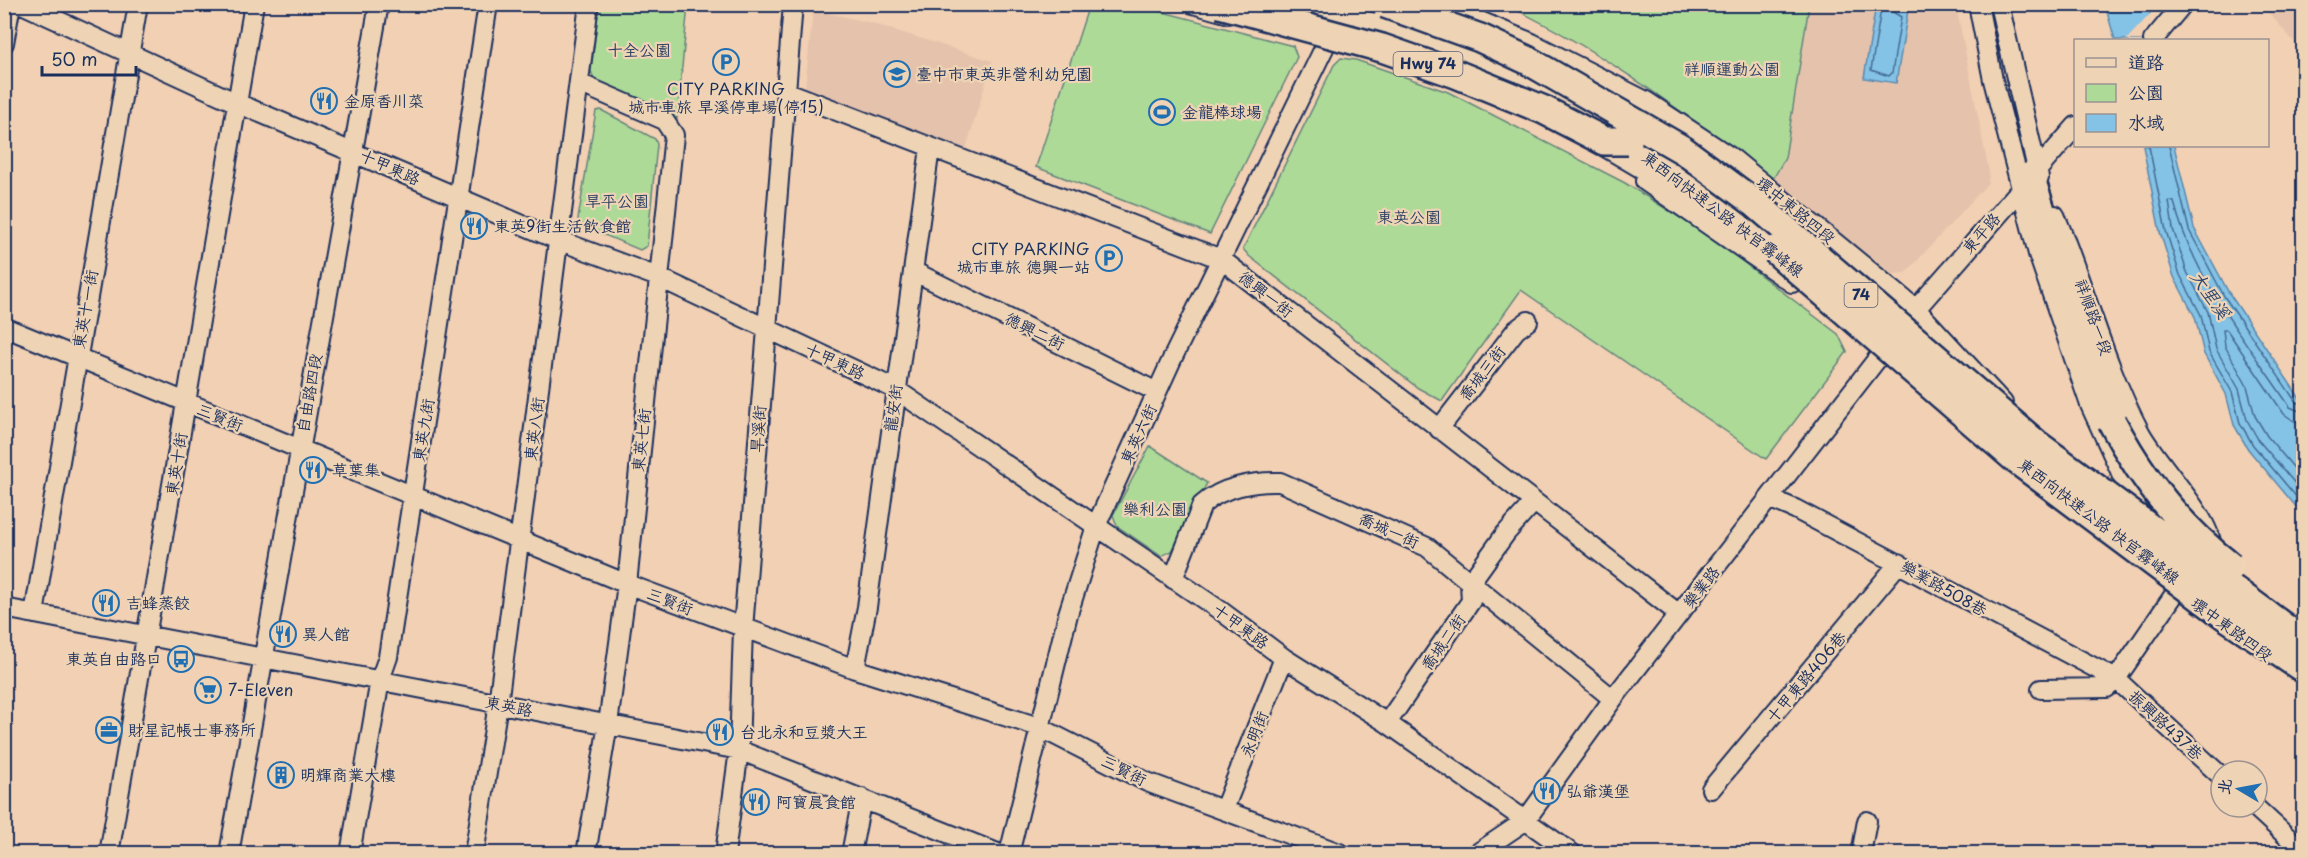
<svg xmlns="http://www.w3.org/2000/svg" width="2308" height="858" viewBox="0 0 2308 858" font-family="'Playpen Sans','LXGW WenKai TC',sans-serif">
	<rect width="100%" height="100%" fill="#f2d0b3"/>
	<filter id="ink" filterUnits="userSpaceOnUse"><feTurbulence type="fractalNoise" baseFrequency=".0167" numOctaves="2"/><feDisplacementMap in="SourceGraphic" scale="12" xChannelSelector="R" yChannelSelector="G"/><feConvolveMatrix kernelMatrix="1 2 1 2 8 2 1 2 1" color-interpolation-filters="sRGB"/></filter>
	<g filter="url(#ink)">
		<!-- built -->
		<path fill="#e5c2ab" d="M1809,5H1956L1989,172L1988,183L1906,273L1892,274L1773,179L1785,158Z
			M2262,5H2303V108L2302,51Z
			M813,10L872,23L992,61L963,159L809,93L805,87Z"/>
		<!-- green -->
		<path fill="#aeda98" stroke="#64847b" stroke-width="1.5" d="M599,5H688L677,119L595,82L591,71Z
			M1089,5H1136L1293,46L1297,57L1210,234L1036,167Z
			M1506,5H1809L1785,158L1773,179C1687,116 1603,50 1506,5Z
			M1341,58L1356,60L1448,92L1625,183L1709,236L1838,334L1847,352L1766,459L1521,290L1442,401L1418,388L1249,256L1243,249L1334,65Z
			M601,110L655,139L657,144L647,246L640,250L583,226L578,219L596,111Z
			M1150,446L1207,483L1172,551L1161,556L1117,526L1113,515Z"/>
		<!-- water -->
		<path fill="#84c3e5" stroke="#5a88af" stroke-width="1.5" d="M1876,5L1908,10L1896,83L1864,78Z
			M2105,5H2149L2154,40H2115Z
			M2143,146H2174L2194,228L2229,293L2303,403V515L2248,449L2234,425L2226,394L2204,354L2195,317L2174,277L2160,232Z"/>
		<!-- pier -->
		<path fill="#f2d0b3" d="M2153,11L2157,40H2126Z"/>
		<g fill="none" stroke-linecap="round" stroke-linejoin="round">
			<!-- shore -->
			<path stroke="#456a94" stroke-width="1.5" d="M1885,7L1901,17L1892,73L1889,76L1871,70L1881,9Z
				M2149,146L2166,231L2180,275L2201,315L2209,352L2232,392L2240,423L2253,445L2304,506
				M2169,146L2189,230L2224,296L2296,402L2304,405
				M2304,413L2290,407C2247,343 2193,278 2174,202L2169,201L2173,229L2187,272L2208,312L2216,349L2239,389L2247,420L2259,441L2304,494
				M2304,422L2294,421L2284,414L2227,330H2223L2225,346L2247,386L2255,416L2267,436L2304,480"/>
			<defs>
				<path id="minor" d="M22,4L237,103L558,240L658,277L895,389L1221,611L1284,658L1387,723L1573,854
					M1193,4L1229,14
					M1440,4L1532,43L1646,101L1732,158L1916,309L2003,403
					M1978,4L1993,80L2038,254L2090,405L2143,521
					M1999,4L2039,178
					M2153,40L2183,4
					M4,43L11,4
					M579,83L664,120L674,135L627,584L608,724L586,854
					M785,91L1221,259L1679,614
					M1598,143L1664,182
					M1645,181L1792,283
					M2055,215C2085,286 2104,364 2140,432C2157,464 2211,517 2212,548
					M913,271L1157,392
					M4,327L627,584L855,669L1039,727L1147,782L1342,854
					M1439,429L1516,330L1528,321
					M1771,499L1795,509L2116,679L2178,589
					M1173,579L1202,505C1221,487 1255,481 1280,482L1427,547L1613,699
					M4,608L739,750L1000,854
					M34,614L138,4
					M855,669L867,607L930,148
					M2041,689L2107,688L2116,679L2221,776
					M1387,723L1471,601L1470,583L1506,533L1533,503
					M1711,789L1899,563
					M2255,807L2295,844
					M1224,809L1284,658
					M109,854L254,4
					M229,854L379,4
					M350,854L380,680L388,657L488,4
					M474,854L498,704L589,4
					M725,854L739,750L743,629L793,4
					M851,854L862,798
					M1009,854L1068,614L1096,526L1173,357L1329,38
					M1476,854L1525,821L1613,699L1916,309L2076,126
					M1861,854L1867,821"/>
				<path id="highway" d="M1290,4L1430,43L1550,97L1622,137L1775,250
					M2030,176L2101,396L2112,422"/>
			</defs>
			<!-- minor casing -->
			<use href="#minor" stroke="#1b2f5e" stroke-width="22"/>
			<!-- highway casing -->
			<use href="#highway" stroke="#1b2f5e" stroke-width="32"/>
			<!-- minor -->
			<use href="#minor" stroke="#eed4b5" stroke-width="18"/>
			<!-- highway -->
			<use href="#highway" stroke="#eed4b5" stroke-width="27"/>
			<defs>
				<path id="highway-bridge" d="M1220,4L1382,48L1456,74L1544,110L1604,141H1628
					M1385,4L1480,38L1527,60L1683,150L1756,204L2035,443L2304,642
					M1775,250L2018,461L2224,615L2304,669
					M2112,422C2142,479 2179,527 2231,567"/>
			</defs>
			<!-- highway-bridge casing -->
			<use href="#highway-bridge" stroke="#1b2f5e" stroke-width="32" stroke-linecap="butt"/>
			<!-- highway-bridge -->
			<use href="#highway-bridge" stroke="#eed4b5" stroke-width="27"/>
		</g>
	</g>
	<!-- icons -->
	<defs>
		<symbol id="parking-ring" viewBox="-11 -11 22 22"><circle r="9.5" fill="#eed4b5" stroke="#1f6fb2" stroke-width="1.5"/><path d="M-3.5-5.5H1a3.5 3.5 0 0 1 0 7H-1V5.5H-3.5ZM-1-3.4V-.6H.8a1.4 1.4 0 0 0 0-2.8Z" fill="#1f6fb2"/></symbol>
		<symbol id="school-ring" viewBox="-11 -11 22 22"><circle r="9.5" fill="#eed4b5" stroke="#1f6fb2" stroke-width="1.5"/><path d="M0-5L7-2L0 1L-7-2ZM-4 1L0 2.5L4 1V4Q0 6-4 4Z" fill="#1f6fb2"/></symbol>
		<symbol id="restaurant-ring" viewBox="-11 -11 22 22"><circle r="9.5" fill="#eed4b5" stroke="#1f6fb2" stroke-width="1.5"/><path d="M-5-6h1v4h1v-4h1v4h1v-4h1v5L-1.5 .5V6h-2V.5L-5-1ZM5-6V6H3V1.5H1.5Q1.5-4 5-6Z" fill="#1f6fb2"/></symbol>
		<symbol id="stadium-ring" viewBox="-11 -11 22 22"><circle r="9.5" fill="#eed4b5" stroke="#1f6fb2" stroke-width="1.5"/><path d="M0-5a6.5 5 0 1 0 0 10a6.5 5 0 1 0 0-10ZM-3.5-1.8h7v3.6h-7Z" fill="#1f6fb2"/></symbol>
		<symbol id="bus-ring" viewBox="-11 -11 22 22"><circle r="9.5" fill="#eed4b5" stroke="#1f6fb2" stroke-width="1.5"/><path d="M-5-6H5V4H4V6H2V4H-2V6H-4V4H-5ZM-3.5-4V0h7V-4ZM-3.5 1.2v1.5H-2V1.2ZM2 1.2v1.5H3.5V1.2Z" fill="#1f6fb2"/></symbol>
		<symbol id="supermarket-ring" viewBox="-11 -11 22 22"><circle r="9.5" fill="#eed4b5" stroke="#1f6fb2" stroke-width="1.5"/><path d="M-6-5.5h2.5l.6 2H6L4.5 2H-2.5L-4.4-4H-6ZM-1.5 3.2a1.3 1.3 0 1 0 .1 0ZM3 3.2a1.3 1.3 0 1 0 .1 0Z" fill="#1f6fb2"/></symbol>
		<symbol id="office-ring" viewBox="-11 -11 22 22"><circle r="9.5" fill="#eed4b5" stroke="#1f6fb2" stroke-width="1.5"/><path d="M-6-3h4V-5.5h4V-3h4V5H-6ZM-1-4.5V-3h2v-1.5ZM-6 0V1H6V0Z" fill="#1f6fb2"/></symbol>
		<symbol id="building-ring" viewBox="-11 -11 22 22"><circle r="9.5" fill="#eed4b5" stroke="#1f6fb2" stroke-width="1.5"/><path d="M-4-6H4V6H1V3H-1V6H-4ZM-2.5-4.3h1.7v1.8h-1.7ZM.8-4.3h1.7v1.8H.8ZM-2.5-1h1.7V.8h-1.7ZM.8-1h1.7V.8H.8Z" fill="#1f6fb2"/></symbol>
	</defs>
	<g fill-rule="evenodd">
		<use href="#parking-ring" x="711" y="47" width="30" height="30"/>
		<use href="#school-ring" x="882" y="59" width="30" height="30"/>
		<use href="#restaurant-ring" x="309" y="86" width="30" height="30"/>
		<use href="#stadium-ring" x="1147" y="97" width="30" height="30"/>
		<use href="#restaurant-ring" x="459" y="211" width="30" height="30"/>
		<use href="#parking-ring" x="1094" y="243" width="30" height="30"/>
		<use href="#restaurant-ring" x="298" y="455" width="30" height="30"/>
		<use href="#restaurant-ring" x="91" y="588" width="30" height="30"/>
		<use href="#restaurant-ring" x="268" y="619" width="30" height="30"/>
		<use href="#bus-ring" x="166" y="644" width="30" height="30"/>
		<use href="#supermarket-ring" x="193" y="675" width="30" height="30"/>
		<use href="#office-ring" x="94" y="715" width="30" height="30"/>
		<use href="#restaurant-ring" x="705" y="717" width="30" height="30"/>
		<use href="#building-ring" x="266" y="760" width="30" height="30"/>
		<use href="#restaurant-ring" x="1532" y="776" width="30" height="30"/>
		<use href="#restaurant-ring" x="741" y="787" width="30" height="30"/>
	</g>
	<g text-anchor="middle" stroke-width="4.5" stroke-linejoin="round" paint-order="stroke">
		<!-- shield labels -->
		<g fill="#eed4b5" stroke="#5a6078" stroke-width="1.5">
			<rect x="1393.5" y="52" width="69" height="24" rx="4.5"/>
			<rect x="1844.5" y="283" width="33" height="24" rx="4.5"/>
		</g>
		<g font-size="15" font-weight="bold" fill="#1b2f5e">
			<text x="1428" y="69">Hwy 74</text>
			<text x="1861" y="300">74</text>
		</g>
		<!-- park labels -->
		<g font-size="16" fill="#2a4064" stroke="#eed4b5">
			<text x="639" y="56">十全公園</text>
			<text x="1732" y="75">祥順運動公園</text>
			<text x="617" y="207">旱平公園</text>
			<text x="1409" y="223">東英公園</text>
			<text x="1155" y="515">樂利公園</text>
		</g>
		<!-- poi labels -->
		<g font-size="16" fill="#1b2f5e" stroke="#eed4b5" text-anchor="start">
			<text x="916" y="80">臺中市東英非營利幼兒園</text>
			<text x="726" y="95" text-anchor="middle">CITY PARKING<tspan x="726" dy="18">城市車旅 旱溪停車場(停15)</tspan></text>
			<text x="344" y="107">金原香川菜</text>
			<text x="1182" y="118">金龍棒球場</text>
			<text x="494" y="232">東英9街生活飲食館</text>
			<text x="1090" y="255" text-anchor="end">CITY PARKING<tspan x="1090" dy="18">城市車旅 德興一站</tspan></text>
			<text x="332" y="476">草葉集</text>
			<text x="126" y="609">吉蜂蒸餃</text>
			<text x="302" y="640">異人館</text>
			<text x="162" y="665" text-anchor="end">東英自由路口</text>
			<text x="228" y="696">7-Eleven</text>
			<text x="128" y="736">財星記帳士事務所</text>
			<text x="740" y="738">台北永和豆漿大王</text>
			<text x="300" y="781">明輝商業大樓</text>
			<text x="1566" y="797">弘爺漢堡</text>
			<text x="776" y="808">阿寶晨食館</text>
		</g>
		<!-- street labels -->
		<g font-size="16" fill="#1b2f5e" stroke="#eed4b5">
			<text transform="translate(390 167) rotate(24)" y="6">十甲東路</text>
			<text transform="translate(1796 210) rotate(39)" y="6">環中東路四段</text>
			<text transform="translate(1723 214) rotate(37)" y="6">東西向快速公路 快官霧峰線</text>
			<text transform="translate(1981 233) rotate(-49)" y="6">東平路</text>
			<text transform="translate(1266 294) rotate(38)" y="6">德興一街</text>
			<text transform="translate(85 309) rotate(-80)" y="6">東英十一街</text>
			<text transform="translate(2094 317) rotate(70)" y="6">祥順路一段</text>
			<text transform="translate(1035 331) rotate(26)" y="6">德興二街</text>
			<text transform="translate(835 361) rotate(25)" y="6">十甲東路</text>
			<text transform="translate(1482 373) rotate(-52)" y="6">喬城三街</text>
			<text transform="translate(309 393) rotate(-80)" y="6">自由路四段</text>
			<text transform="translate(893 408) rotate(-83)" y="6">龍安街</text>
			<text transform="translate(220 417) rotate(22)" y="6">三賢街</text>
			<text transform="translate(534 429) rotate(-83)" y="6">東英八街</text>
			<text transform="translate(758 429) rotate(-86)" y="6">旱溪街</text>
			<text transform="translate(423 430) rotate(-81)" y="6">東英九街</text>
			<text transform="translate(1138 434) rotate(-65)" y="6">東英六街</text>
			<text transform="translate(641 440) rotate(-84)" y="6">東英七街</text>
			<text transform="translate(176 464) rotate(-81)" y="6">東英十街</text>
			<text transform="translate(2099 521) rotate(37)" y="6">東西向快速公路 快官霧峰線</text>
			<text transform="translate(1389 530) rotate(24)" y="6">喬城一街</text>
			<text transform="translate(1701 587) rotate(-52)" y="6">樂業路</text>
			<text transform="translate(1944 588) rotate(29)" y="6">樂業路508巷</text>
			<text transform="translate(670 601) rotate(21)" y="6">三賢街</text>
			<text transform="translate(1241 626) rotate(36)" y="6">十甲東路</text>
			<text transform="translate(2232 629) rotate(36)" y="6">環中東路四段</text>
			<text transform="translate(1443 642) rotate(-55)" y="6">喬城二街</text>
			<text transform="translate(1806 677) rotate(-50)" y="6">十甲東路406巷</text>
			<text transform="translate(509 706) rotate(11)" y="6">東英路</text>
			<text transform="translate(2166 725) rotate(43)" y="6">振興路437巷</text>
			<text transform="translate(1254 734) rotate(-68)" y="6">永明街</text>
			<text transform="translate(1124 770) rotate(26)" y="6">三賢街</text>
		</g>
		<!-- water labels -->
		<g font-size="18" font-style="italic" fill="#2b4572" stroke="#eed4b5">
			<text transform="translate(2210 295) rotate(55)" y="6">大里溪</text>
		</g>
	</g>
	<!-- margin -->
	<rect width="2308" height="858" fill="none" stroke="#eed4b5" stroke-width="24"/>
	<rect x="12" y="12" width="2284" height="834" fill="none" stroke="#1b2f5e" stroke-width="2" filter="url(#ink)"/>
	<!-- legend -->
	<rect x="2074" y="39" width="195" height="108" fill="#eed4b5" stroke="#9a9292" stroke-width="1.5"/>
	<rect x="2086" y="58" width="30" height="9" fill="#eed4b5" stroke="#9a9292" stroke-width="1.5"/>
	<text x="2128" y="69" font-size="18" fill="#1b2f5e">道路</text>
	<rect x="2086" y="84" width="30" height="18" fill="#aeda98" stroke="#9a9292" stroke-width="1.5"/>
	<text x="2128" y="99" font-size="18" fill="#1b2f5e">公園</text>
	<rect x="2086" y="114" width="30" height="18" fill="#84c3e5" stroke="#9a9292" stroke-width="1.5"/>
	<text x="2128" y="129" font-size="18" fill="#1b2f5e">水域</text>
	<!-- north arrow -->
	<g transform="translate(2239 789) rotate(280)"><circle r="28" fill="#eed4b5" stroke="#9a9292" stroke-width="1.5"/>
	<path d="M0-4.5L10 22L0 15L-10 22Z" fill="#1f6fb2"/>
	<text y="-9" font-size="16" font-weight="bold" text-anchor="middle" fill="#1b2f5e">北</text>
	</g>
	<!-- scale -->
	<path d="M42 66v9h94v-9" fill="none" stroke="#1b2f5e" stroke-width="3"/>
	<text x="51" y="66" font-size="18" fill="#1b2f5e" stroke="#eed4b5" stroke-width="4.5" paint-order="stroke">50 m</text>
</svg>
